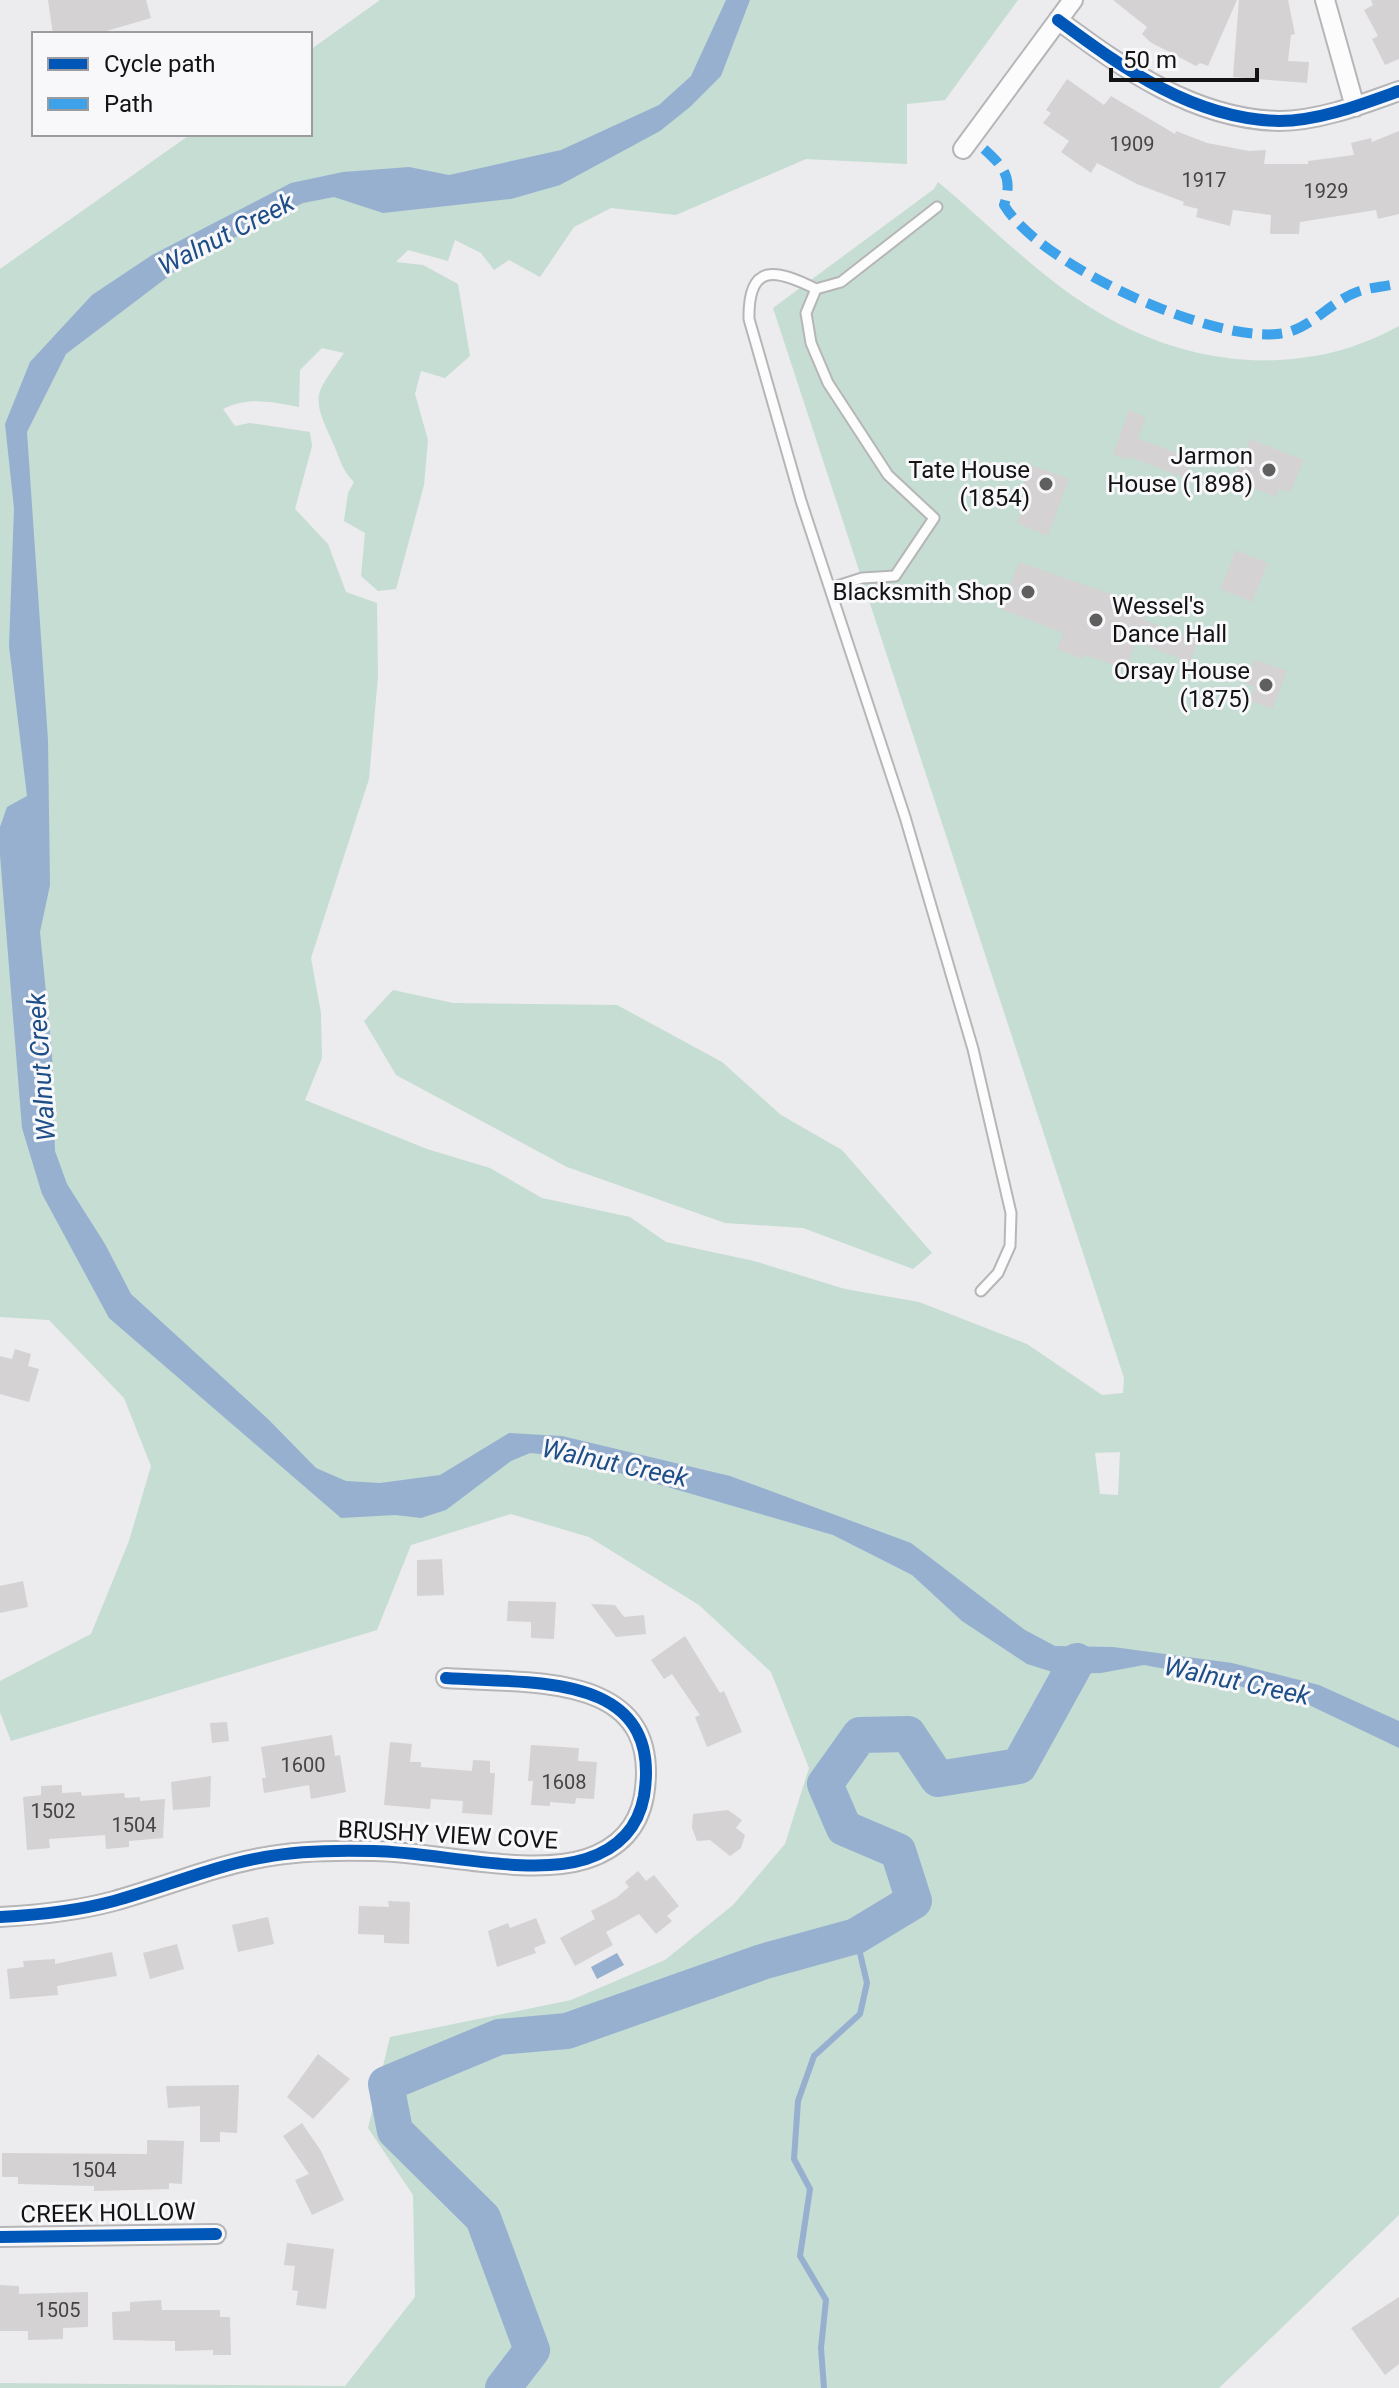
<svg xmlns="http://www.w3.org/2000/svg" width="1399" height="2388" viewBox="0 0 1399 2388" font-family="Roboto,sans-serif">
	<rect width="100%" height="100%" fill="#ecebed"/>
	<!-- green -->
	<path fill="#c5ddd2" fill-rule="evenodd" d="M380,0H1018L945,100L907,104V164L806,159L676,215L611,208L574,227L540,277L509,260L494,270L481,253L455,240L448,261L408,250L396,262L423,265L458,284L470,356L445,378L421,371L415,394L428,440L424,485L396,589L378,591L361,576L365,533L344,521L348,493L354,482C342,471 340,458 333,443C310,393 315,396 344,353L322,348L300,370L299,407C273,402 248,396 223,409L235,426L250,423L310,432L312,446L295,509L328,544L346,592L377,603L378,676L369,779L311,958L321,1013L322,1058L305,1100L427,1149L490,1168L542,1198L630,1217L666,1242L754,1261L845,1289L919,1302L1027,1344L1102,1395L1123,1393L1124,1378L773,308L934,189L938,182C986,222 1036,273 1088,306C1182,367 1300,381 1399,326V2215L1219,2388H0V2383L345,2386L415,2297L413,2195L368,2128L390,2037L571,2000L665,1960L733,1905L785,1844L809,1768L771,1672L699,1605L589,1537L511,1514L411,1545L377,1630L11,1741L0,1712V1681L91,1634L129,1541L151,1466L124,1398L49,1320L0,1317V269L191,134H310V50ZM1120,1452L1118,1495L1100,1494L1095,1453Z
		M393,990L453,1003L617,1005L722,1062L781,1115L842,1150L932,1253L913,1269L803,1228L725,1223L567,1167L396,1075L364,1021Z"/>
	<!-- water -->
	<path fill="#97b0d0" d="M726,0H750L721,76L690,107L660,131L560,185L511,199L383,213L334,197L303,203L190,260L66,354L27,432L48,740L50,885L40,932L52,1053L55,1151L67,1184L105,1244L131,1294L268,1419L316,1468L346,1481L380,1483L440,1475L509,1433L562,1436L730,1476L911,1543L1025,1630L1055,1646L1113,1647L1232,1663L1319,1685L1399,1721V1748L1309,1705L1198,1675L1144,1665L1101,1673L1059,1674L1027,1664L962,1621L912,1575L833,1535L561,1456L530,1453L511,1461L446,1510L421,1518L395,1515L341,1518L109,1318L42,1194L22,1128L0,855V827L7,807L27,796L9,646L14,508L5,424L30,362L92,295L152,255L291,183L343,172L409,167L449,175L561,150L659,105L691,76Z
		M617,1953L624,1965L597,1979L591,1967Z"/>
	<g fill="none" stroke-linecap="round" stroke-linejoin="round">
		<!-- stream -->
		<path stroke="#97b0d0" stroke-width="6" d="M824,2388L821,2348L826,2300L800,2256L810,2189L794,2159L798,2101L814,2056L860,2014L867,1983L856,1936"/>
		<!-- river -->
		<path stroke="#97b0d0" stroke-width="36" d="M503,2388L532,2350L483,2218L395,2131L386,2084L499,2037L567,2031L762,1962L856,1936L914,1901L898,1851L844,1828L825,1784L860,1735L908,1734L938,1779L1019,1766L1077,1661"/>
	</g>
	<!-- building -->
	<path fill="#d4d2d3" d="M48,0H146L151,18L96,34H53Z
		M1113,0H1237L1208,66L1200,63L1196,66L1150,42L1142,34L1147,27Z
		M1239,0H1288L1295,34L1291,35L1288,61L1309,62L1307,83L1233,77Z
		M1371,0H1399V59L1385,65L1372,39L1378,36L1364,10L1373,5Z
		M1067,79L1104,105L1111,96L1175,134L1176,131L1207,143L1249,151L1266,150L1264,164H1308V161L1354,155L1351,143L1371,138L1372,142L1399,131V214L1378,219L1376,210L1300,222L1299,234H1270L1271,215L1233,210L1230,226L1196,217L1198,209L1183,205L1184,202L1137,184L1097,163L1091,173L1061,152L1069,141L1043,123L1051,113L1046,110Z
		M1129,410L1146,417L1138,438L1192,459L1185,478L1130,457L1129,460L1113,454Z
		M1250,439L1304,460L1290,493L1279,489L1276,497L1234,480Z
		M1031,465L1069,479L1048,536L1016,523L1029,491L1022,489Z
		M1236,550L1268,563L1252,602L1220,589Z
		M1019,562L1149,607L1144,620L1198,640L1190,662L1136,642L1125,669L1086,655L1083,659L1057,649L1063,633L1001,609Z
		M1254,659L1287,671L1273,709L1250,701L1255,687L1244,683Z
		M15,1349L31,1354L28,1366L39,1369L29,1402L0,1394V1356L12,1359Z
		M442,1559L444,1595L417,1596V1560Z
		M23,1581L28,1607L0,1613V1586Z
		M508,1601L556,1602L554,1639L531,1638V1622L507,1621Z
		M591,1604L615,1605L624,1617L644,1615L646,1634L616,1637Z
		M685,1636L720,1693L724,1691L742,1732L707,1747L695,1717L700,1715L672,1674L664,1679L651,1660Z
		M227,1722L229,1741L212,1743L210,1723Z
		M332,1735L335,1756L340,1755L346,1792L311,1799L309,1785L264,1793L262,1778H266L261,1747Z
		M390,1742L412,1744L410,1762H421V1767L472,1771L473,1760L490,1761V1773H495L492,1815L462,1813L463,1801L431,1799L430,1809L384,1805Z
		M531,1745L579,1748L578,1761L597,1762L594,1799L576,1798L575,1804L550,1802V1806L531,1805L533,1781H528Z
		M211,1776L210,1807L173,1810L171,1782Z
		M62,1785V1793L81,1792L82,1796L124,1793L125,1798L140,1797V1801L165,1799L163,1838L129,1841V1847L106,1849L105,1835L49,1839L50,1848L27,1850L23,1797L41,1795V1786Z
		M728,1810L742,1820L736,1828L745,1835L741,1848L730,1856L710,1840L697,1841L692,1828L693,1814Z
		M638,1871L646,1881L654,1875L679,1906L667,1916L672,1921L656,1934L639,1914L606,1932L613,1945L575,1966L560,1938L595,1919L591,1911L616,1898L629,1887L625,1882Z
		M388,1901L410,1902L409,1944L384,1943V1935L358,1934L359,1906L389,1907Z
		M268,1917L274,1944L238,1952L232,1925Z
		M536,1918L546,1943L534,1948L536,1953L497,1967L488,1931L508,1923L510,1928Z
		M177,1944L184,1969L150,1979L143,1953Z
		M112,1952L117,1976L57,1986L58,1995L10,1999L7,1969L24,1967L23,1961L55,1959V1964Z
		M318,2054L350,2079L313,2119L287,2097Z
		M239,2085L237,2133L220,2132V2142H200V2106L168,2108L166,2086Z
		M302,2123L321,2151L344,2200L312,2215L295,2180L309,2174L283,2136Z
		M147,2140L184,2141L182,2184L169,2183V2189L94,2191V2186L18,2184V2177H2V2153L147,2154Z
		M287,2243L334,2249L326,2309L296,2305L298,2291L292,2290L295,2266L284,2265Z
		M0,2285L19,2286V2294L88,2292V2327L63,2328V2339L28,2340V2331H0Z
		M1399,2297V2364L1385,2375L1351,2328Z
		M161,2300L162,2310H220V2317H230L231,2355H213V2350L175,2351V2341L113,2340L112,2312L130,2311V2302Z"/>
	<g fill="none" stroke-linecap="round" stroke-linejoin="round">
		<defs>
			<path id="service" d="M937,207L841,282L816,289C776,269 748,262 749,319L801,501L905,817L973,1049L1011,1213L1010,1246L998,1273L981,1291
				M816,289L806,313L811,343L828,383L888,475L934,518L895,576L862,578L831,588"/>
			<path id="minor" d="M1325,0L1355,107
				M1058,20C1124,69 1194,119 1279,121C1319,121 1363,104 1399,91
				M963,149L1073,0
				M0,1917C39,1915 77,1911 114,1901C165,1887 213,1866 265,1857C301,1850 338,1850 374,1851C437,1852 529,1877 586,1859C617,1849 638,1829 644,1796C664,1670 530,1684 446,1678
				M0,2237L216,2234"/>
		</defs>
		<!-- service casing -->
		<use href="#service" stroke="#b6b5b7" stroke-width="13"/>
		<!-- minor casing -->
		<use href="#minor" stroke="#b6b5b7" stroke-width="22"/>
		<!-- service -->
		<use href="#service" stroke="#fcfcfc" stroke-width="9"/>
		<!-- minor -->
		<use href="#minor" stroke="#fcfcfc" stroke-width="18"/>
		<!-- quiet -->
		<path stroke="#3da2ea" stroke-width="10" stroke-dasharray="20 10" stroke-linecap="butt" d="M984,149C1005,168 1013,178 1004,205C1040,265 1208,341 1277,334C1309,332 1329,302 1357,292C1370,287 1386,287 1399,283"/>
		<defs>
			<path id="cycleway" d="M1058,20C1124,69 1194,119 1279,121C1319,121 1363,104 1399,91
				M0,1917C39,1915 77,1911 114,1901C165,1887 213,1866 265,1857C301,1850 338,1850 374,1851C437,1852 529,1877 586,1859C617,1849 638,1829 644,1796C664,1670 530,1684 446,1678
				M0,2237L216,2234"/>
		</defs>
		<!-- cycleway casing -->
		<use href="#cycleway" stroke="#f8f8fb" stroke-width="17"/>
		<!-- cycleway -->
		<use href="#cycleway" stroke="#0057b8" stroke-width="12"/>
	</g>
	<!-- markers -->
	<g fill="#5f5f60" stroke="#f8f8fb" stroke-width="3">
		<circle cx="1269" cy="470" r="8"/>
		<circle cx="1046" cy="484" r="8"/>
		<circle cx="1028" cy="592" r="8"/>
		<circle cx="1096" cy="620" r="8"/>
		<circle cx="1266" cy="685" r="8"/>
	</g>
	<g text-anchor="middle" stroke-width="6" stroke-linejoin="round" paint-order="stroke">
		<!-- number labels -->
		<g font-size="20" fill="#454546">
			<text x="1132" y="151">1909</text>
			<text x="1204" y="187">1917</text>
			<text x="1326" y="198">1929</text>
			<text x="303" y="1772">1600</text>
			<text x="564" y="1789">1608</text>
			<text x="53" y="1818">1502</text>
			<text x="134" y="1832">1504</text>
			<text x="94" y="2177">1504</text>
			<text x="58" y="2317">1505</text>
		</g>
		<!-- poi labels -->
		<g font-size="24" fill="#131314" stroke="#f8f8fb" text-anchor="end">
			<text x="1253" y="464">Jarmon<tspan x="1253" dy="28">House (1898)</tspan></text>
			<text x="1030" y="478">Tate House<tspan x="1030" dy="28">(1854)</tspan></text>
			<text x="1012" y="600">Blacksmith Shop</text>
			<text x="1112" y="614" text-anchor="start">Wessel's<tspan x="1112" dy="28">Dance Hall</tspan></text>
			<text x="1250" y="679">Orsay House<tspan x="1250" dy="28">(1875)</tspan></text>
		</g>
		<!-- street labels -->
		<g font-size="24" fill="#131314" stroke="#f8f8fb">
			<text transform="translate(448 1835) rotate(3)" y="8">BRUSHY VIEW COVE</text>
			<text transform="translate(108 2213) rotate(-1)" y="8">CREEK HOLLOW</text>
		</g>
		<!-- water labels -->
		<g font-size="26" font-style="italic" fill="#1e4e87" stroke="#f8f8fb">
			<text transform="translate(226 234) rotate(-27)" y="9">Walnut Creek</text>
			<text transform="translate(41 1067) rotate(-94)" y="9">Walnut Creek</text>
			<text transform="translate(615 1463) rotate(12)" y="9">Walnut Creek</text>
			<text transform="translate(1237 1681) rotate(12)" y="9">Walnut Creek</text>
		</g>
	</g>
	<!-- legend -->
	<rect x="32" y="32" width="280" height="104" fill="#f8f8fb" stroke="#9c9c9f" stroke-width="2"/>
	<rect x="48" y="58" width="40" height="12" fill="#0057b8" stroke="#9c9c9f" stroke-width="2"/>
	<text x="104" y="72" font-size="24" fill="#131314">Cycle path</text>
	<rect x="48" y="98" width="40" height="12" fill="#3da2ea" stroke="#9c9c9f" stroke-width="2"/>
	<text x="104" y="112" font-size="24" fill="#131314">Path</text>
	<!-- scale -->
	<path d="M1111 68v12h146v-12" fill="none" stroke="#131314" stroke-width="4"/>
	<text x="1123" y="68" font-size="24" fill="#131314" stroke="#f8f8fb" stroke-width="6" paint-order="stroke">50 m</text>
</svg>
